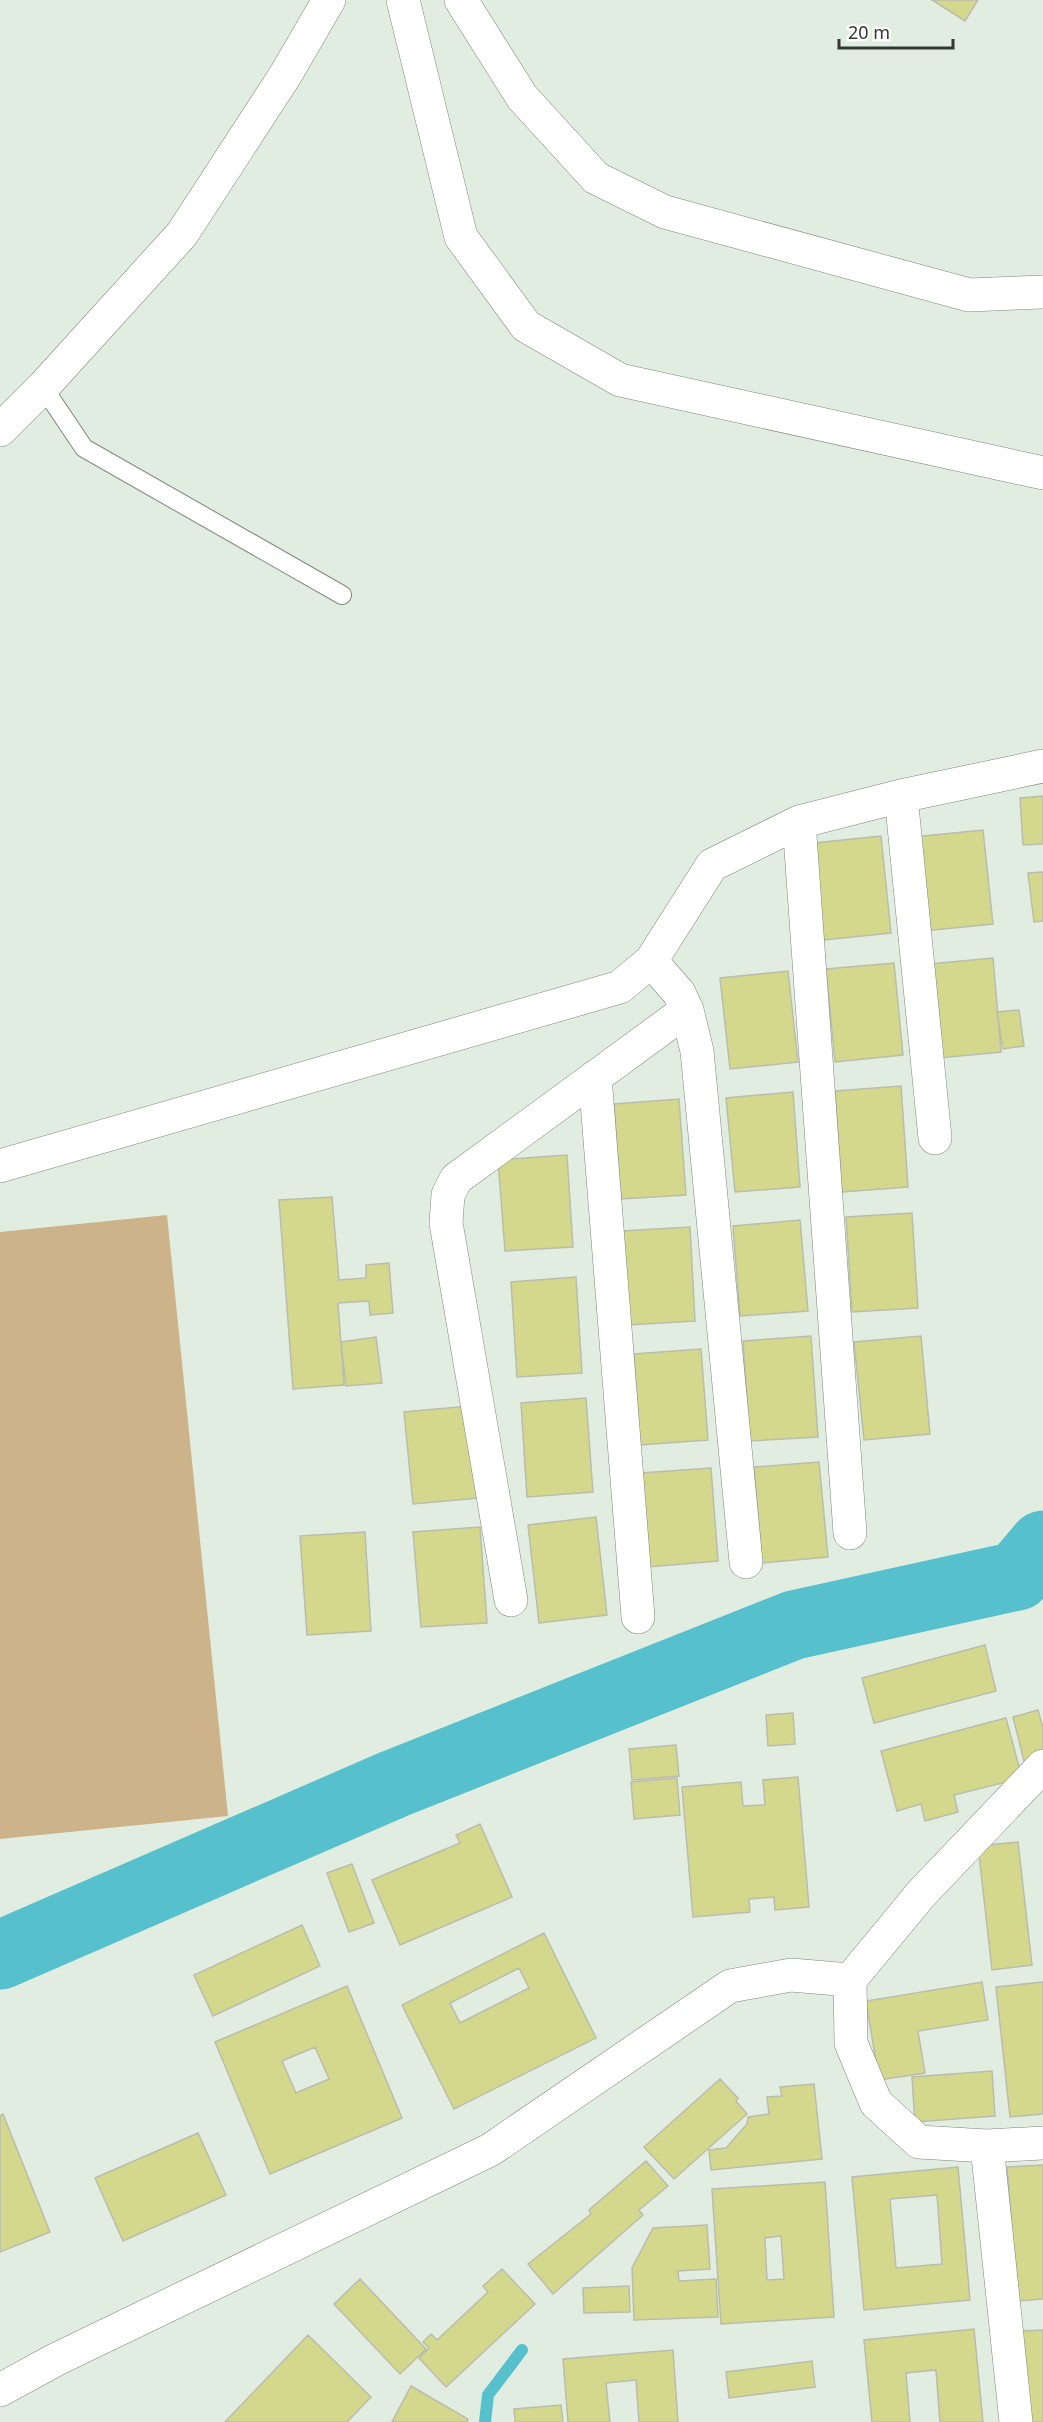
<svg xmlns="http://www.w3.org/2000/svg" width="1043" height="2422" viewBox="0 0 1043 2422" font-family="'Noto Sans',sans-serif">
	<rect width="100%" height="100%" fill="#e1ede0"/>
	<!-- green -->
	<path fill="#ccb389" d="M167,1215L228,1816L0,1839V1232Z"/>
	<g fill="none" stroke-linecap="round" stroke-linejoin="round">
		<!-- stream -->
		<path stroke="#57c0cd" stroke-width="12" d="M485,2422L488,2395L522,2350"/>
		<!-- river -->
		<path stroke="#57c0cd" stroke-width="69" d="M0,1955L394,1784L794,1625L1017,1576L1043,1545"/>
	</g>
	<!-- building -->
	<path fill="#d3d88d" stroke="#bbbdac" stroke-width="1.5" fill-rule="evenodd" d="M932,0H978L965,21Z
		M1043,796V844L1023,845L1020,798Z
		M983,830L993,924L924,931L914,837Z
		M881,836L891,933L824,940L814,843Z
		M1043,872V921L1034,922L1028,873Z
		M993,958L1001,1052L939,1058L930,964Z
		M894,963L903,1055L835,1062L826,969Z
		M788,971L798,1062L730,1069L720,978Z
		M1019,1010L1024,1046L1003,1049L997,1012Z
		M901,1086L908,1187L842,1192L835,1091Z
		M793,1092L800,1187L735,1192L726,1098Z
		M679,1099L686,1195L621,1199L614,1104Z
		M567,1155L573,1247L505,1251L498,1160Z
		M332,1197L339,1280L366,1278V1265L389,1263L393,1313L370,1315L369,1301L338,1303L344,1385L293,1389L279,1200Z
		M912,1213L918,1308L852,1312L846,1217Z
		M800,1220L808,1311L740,1316L733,1226Z
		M690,1227L695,1321L628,1325L622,1231Z
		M576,1277L582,1373L517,1377L511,1282Z
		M811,1336L818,1437L750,1441L743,1341Z
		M921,1336L930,1434L864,1440L854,1342Z
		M376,1337L382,1383L346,1386L341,1342Z
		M701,1349L708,1440L640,1445L634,1354Z
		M586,1398L593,1492L527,1497L521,1403Z
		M469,1406L478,1498L413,1504L404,1412Z
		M819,1462L828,1557L762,1563L754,1467Z
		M711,1468L718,1561L648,1567L641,1473Z
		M596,1517L607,1615L539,1623L528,1525Z
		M480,1527L487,1623L421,1627L413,1532Z
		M365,1532L371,1631L307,1635L300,1536Z
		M985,1645L996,1691L874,1723L862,1678Z
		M1038,1710L1043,1728V1756L1024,1761L1013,1717Z
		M793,1713L795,1744L768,1746L766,1715Z
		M1006,1718L1022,1778L954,1795L958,1812L925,1821L921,1804L897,1811L881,1751Z
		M676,1745L679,1776L632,1780L629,1749Z
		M798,1777L809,1907L775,1910L774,1897L749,1899L750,1912L693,1917L682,1787L741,1782L743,1806L765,1805L763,1780Z
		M677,1778L680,1815L634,1819L631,1782Z
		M480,1824L512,1897L400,1945L372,1880L460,1843L456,1835Z
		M1018,1842L1032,1965L992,1970L978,1846Z
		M352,1864L374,1923L349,1932L327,1873Z
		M302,1925L320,1966L213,2016L194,1975Z
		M544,1933L596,2038L454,2109L402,2005ZM519,1968L529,1988L460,2023L450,2003Z
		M982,1982L988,2020L918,2031L925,2073L879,2080L866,2001Z
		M1043,1982V2114L1010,2117L996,1987Z
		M347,1986L402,2118L270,2174L215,2042ZM315,2047L329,2079L296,2093L282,2061Z
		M992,2071L995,2116L915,2122L912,2077Z
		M720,2079L738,2098L736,2101L747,2114L674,2179L644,2147Z
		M814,2084L822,2159L711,2170L709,2150L726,2148L747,2124L748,2117L769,2114L767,2097L782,2096L780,2087Z
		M3,2114L50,2232L0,2252V2116Z
		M198,2133L226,2195L123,2241L95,2178Z
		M646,2161L668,2186L639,2210L643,2215L553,2294L528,2264L591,2214L589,2210Z
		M1043,2165V2299L1018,2301L1007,2167Z
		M958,2167L970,2300L864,2310L852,2177ZM937,2195L942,2264L896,2268L890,2199Z
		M825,2182L834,2317L721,2324L712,2189ZM781,2236L784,2279L767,2280L765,2238Z
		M707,2225L710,2269L678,2271L679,2281L716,2279L718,2317L634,2320L632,2268L653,2228Z
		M502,2269L535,2304L446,2387L419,2358L429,2348L423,2342L431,2334L437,2340L488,2292L483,2286Z
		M360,2279L426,2349L400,2374L334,2304Z
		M629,2286L630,2312L584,2313L583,2288Z
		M974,2329L983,2422H940L936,2370L906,2373L910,2422H872L864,2340Z
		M1043,2330V2422H1028L1022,2331Z
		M308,2335L371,2397L347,2422H225Z
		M673,2350L678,2422H639L636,2380L606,2383L610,2422H568L563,2359Z
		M812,2361L815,2387L729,2398L726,2372Z
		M411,2386L468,2419L467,2422H392Z
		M561,2405L563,2422H515L514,2409Z"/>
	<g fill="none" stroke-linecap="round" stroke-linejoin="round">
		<defs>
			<path id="service" d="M43,387L84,448L342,595"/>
			<path id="minor" d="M403,0L461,237L526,326L620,380L1043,473
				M461,0L522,97L596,178L665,212L969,295L1043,292
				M0,430L43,387L182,234L286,74L329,0
				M901,796L935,1138
				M799,822L850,1533
				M651,961L679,993L687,1010L697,1051L746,1562
				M595,1077L638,1617
				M0,1166L620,987L651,961L712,865L799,822L901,796L1043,766
				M511,1600L446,1223L448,1195L456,1179L687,1010
				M1043,1766L921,1894L850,1980L851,2043L876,2103L919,2142L987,2146L1043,2143
				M987,2146L1016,2422
				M0,2390L55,2360L490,2150L730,1986L791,1975L850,1980"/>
		</defs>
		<!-- service casing -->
		<use href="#service" stroke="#7d887c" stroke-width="20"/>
		<!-- minor casing -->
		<use href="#minor" stroke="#7d887c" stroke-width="34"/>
		<!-- service -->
		<use href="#service" stroke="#fff" stroke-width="18"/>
		<!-- minor -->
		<use href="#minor" stroke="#fff" stroke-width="33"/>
	</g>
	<!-- scale -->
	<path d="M839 39v9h114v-9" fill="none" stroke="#333832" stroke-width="3"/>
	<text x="848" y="39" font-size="18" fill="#333832" stroke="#ffffff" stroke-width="4.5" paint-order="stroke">20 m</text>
</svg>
